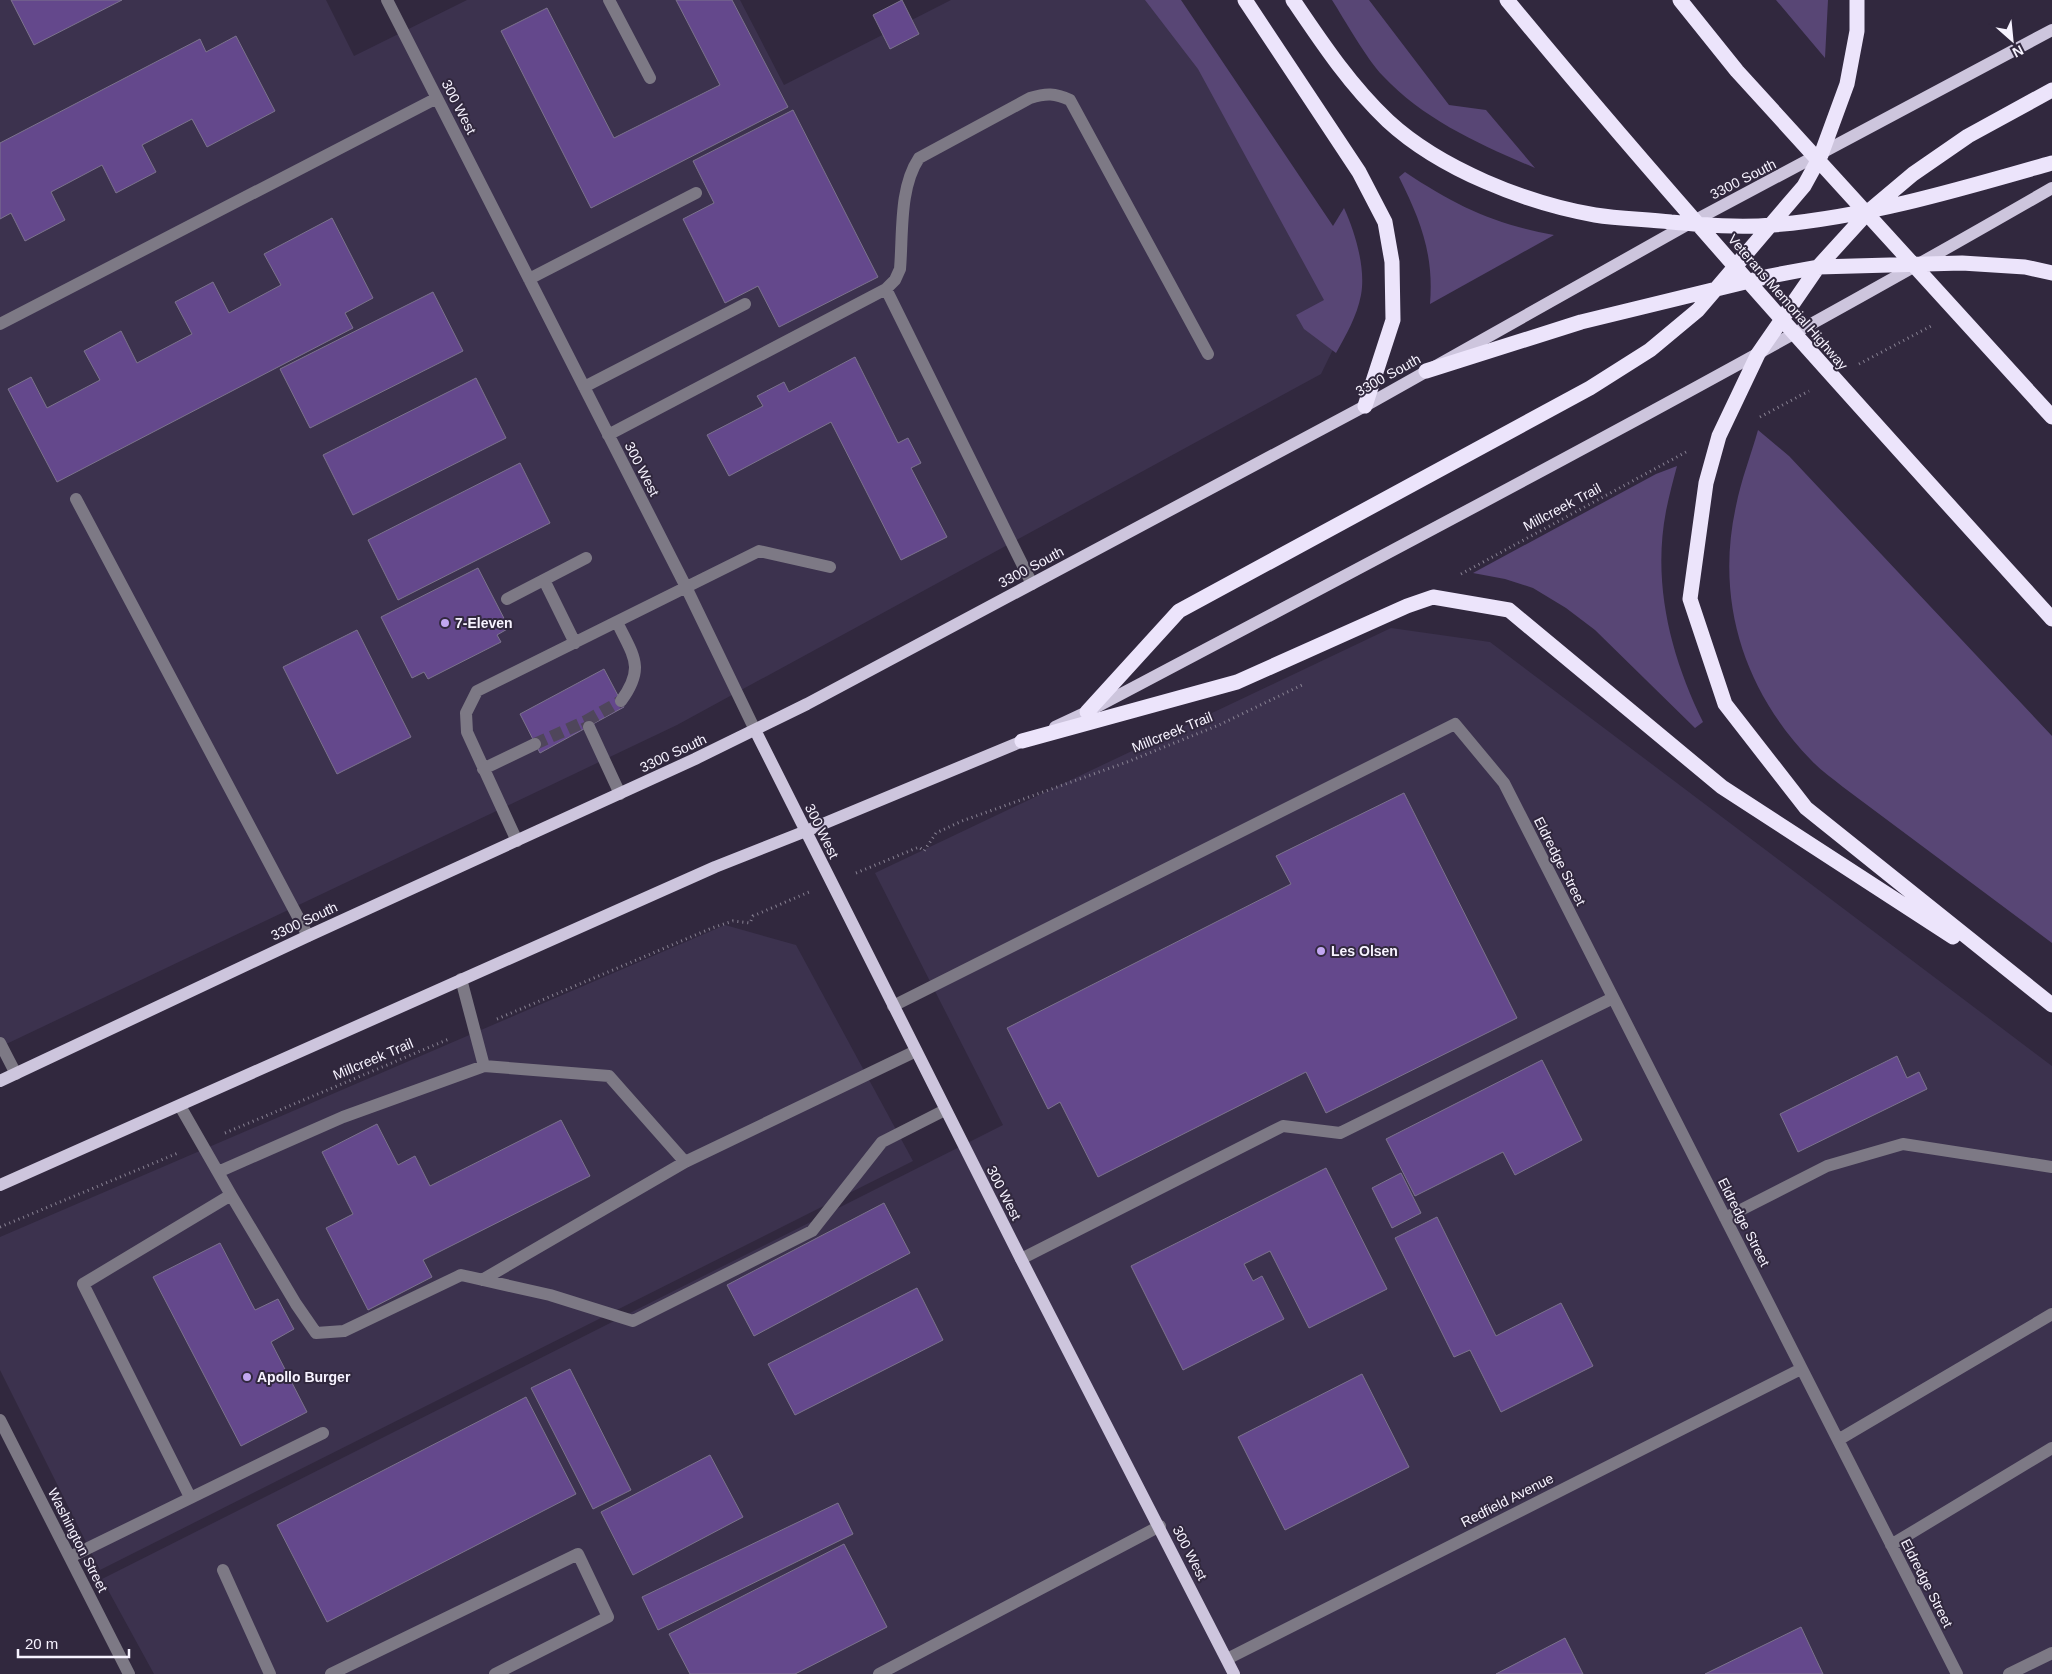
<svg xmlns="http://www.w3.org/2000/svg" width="2052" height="1674" viewBox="0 0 2052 1674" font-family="Arial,sans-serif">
	<rect width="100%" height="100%" fill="#31283e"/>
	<!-- built -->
	<path fill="#3c324e" d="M0,0H326L354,56L467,0H740L784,85L951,0H1175L1359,296L1321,374L677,725L0,1047Z
		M1391,628L1490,642L2052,1066V1674H154L102,1579L1003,1125L875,873Z
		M725,925L796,945L913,1161L100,1570L0,1370V1237Z"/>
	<!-- green -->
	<path fill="#584675" d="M1145,0H1181L1333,226L1344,208C1355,232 1366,268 1361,295C1357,316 1346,335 1336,353L1304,329L1296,315L1324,300L1198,69Z
		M1332,0H1369L1449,105L1486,110L1535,168C1481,145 1424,120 1383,76C1366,58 1346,22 1332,0Z
		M1776,0H1828L1825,58Z
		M1405,172C1456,206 1494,224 1554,235L1430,304C1434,255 1421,221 1399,177Z
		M1758,430L1789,456L2052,736V943L1843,787C1832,778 1820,770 1811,760C1744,691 1715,601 1736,506C1741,480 1751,455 1758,430Z
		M1677,466C1673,481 1669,496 1666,511C1652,584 1671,657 1703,722L1695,728L1595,630L1566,608L1533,588L1505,579L1473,573L1656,474Z"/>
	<!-- building -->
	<path fill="#64488c" stroke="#7c738d" d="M11,0H122L34,45Z
		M676,0H732L788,107L591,208L501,31L547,8L614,138L720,85Z
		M902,0L919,34L890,49L873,15Z
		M236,36L275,111L207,147L192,119L142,145L156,172L116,193L102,165L51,192L65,220L25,241L11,213L0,219V143L200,39L206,52Z
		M793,110L878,277L779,327L758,286L725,303L683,219L714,203L693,161Z
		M332,218L373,298L345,313L353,328L57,482L8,389L31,377L47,408L100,380L84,351L121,331L137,363L192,334L175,302L213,282L229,313L281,285L264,254Z
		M433,292L463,351L310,428L280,369Z
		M855,357L898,443L908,438L921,463L911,468L947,537L901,560L831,422L729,476L707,435L763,406L757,396L784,382L789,392Z
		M476,378L506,438L353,515L323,455Z
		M520,463L550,523L398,600L368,540Z
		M478,568L509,628L497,635L501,642L428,679L424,672L412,678L381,617Z
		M357,630L411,737L337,774L283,667Z
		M604,669L624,707L540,753L520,714Z
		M1404,793L1517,1018L1326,1113L1306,1072L1098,1177L1060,1102L1048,1109L1007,1028L1291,884L1276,856Z
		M1897,1056L1907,1078L1919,1072L1927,1089L1798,1152L1780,1114Z
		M1542,1060L1582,1140L1515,1175L1503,1152L1415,1196L1386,1139Z
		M561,1120L590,1176L423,1260L432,1277L368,1310L326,1228L353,1214L322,1152L377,1124L398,1165L415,1156L430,1186Z
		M1326,1168L1387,1289L1309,1328L1270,1251L1244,1264L1253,1281L1262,1276L1284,1319L1183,1370L1131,1266Z
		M1401,1173L1421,1213L1392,1228L1372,1188Z
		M884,1203L910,1253L754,1336L727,1285Z
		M1437,1217L1496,1336L1561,1303L1593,1366L1501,1412L1470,1350L1454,1357L1395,1238Z
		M220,1243L255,1310L278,1299L294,1329L271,1342L307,1412L241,1446L153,1277Z
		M917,1288L943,1340L795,1415L768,1364Z
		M570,1369L631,1490L593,1509L531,1388Z
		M1362,1374L1409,1467L1285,1530L1238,1437Z
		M526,1397L576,1494L327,1622L277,1525Z
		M710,1455L743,1517L633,1575L601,1512Z
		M838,1503L853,1534L658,1630L642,1597Z
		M844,1544L887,1627L795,1674H690L669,1634Z
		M1801,1627L1823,1674H1705Z
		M1565,1638L1583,1674H1496Z"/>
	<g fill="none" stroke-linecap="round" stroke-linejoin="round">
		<!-- minor-tunnel -->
		<path stroke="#4f465b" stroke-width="12" stroke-dasharray="12 6" stroke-linecap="butt" d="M586,721L621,701
			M535,744L586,721L589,727"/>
		<!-- path -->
		<path stroke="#898394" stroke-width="3" stroke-dasharray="1 4" stroke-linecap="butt" d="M1859,364L1933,325
			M1760,417L1809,391
			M1461,574L1686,452
			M856,873L919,847L924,851L936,833L962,821L1127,762L1219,725L1302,685
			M497,1019L712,928L733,921L750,923L753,916L809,892
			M225,1133L449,1039
			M0,1227L178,1153"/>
		<!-- minor -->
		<path stroke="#7d7985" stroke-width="12" d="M387,0L686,587L755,730
			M609,0L650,78
			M529,279L696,193
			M886,289L895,280L900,269C903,233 899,188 919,158L1030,98C1046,93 1055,93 1070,100L1208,354
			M0,324L437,98
			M584,387L745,304
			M608,435L886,289L1032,584
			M76,499L308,936
			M544,580L575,643
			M507,599L586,558
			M617,622C633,656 646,667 621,701
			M589,727L620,794
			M483,769L535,744
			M517,841L467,732L466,713L477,691L759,551L830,567
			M461,979L484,1066L609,1076L685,1162
			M893,1006L1455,724L1504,783L1957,1674
			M0,1043L16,1074
			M180,1106L231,1195L83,1284L190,1497
			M218,1172L343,1117L484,1066
			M231,1195L296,1304L316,1333L344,1331L461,1275L550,1295L633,1321L812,1231L882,1142L945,1110
			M1725,1218L1827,1166L1903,1144L2052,1167
			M1021,1259L1283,1126L1340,1133L1613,998
			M482,1280L685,1162L916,1051
			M0,1420L129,1674
			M1838,1440L2052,1314
			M1891,1545L2052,1448
			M70,1557L323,1433
			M223,1570L270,1674
			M1227,1659L1801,1369
			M331,1674L578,1554L608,1617L495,1674
			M879,1674L1160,1526
			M2009,1674L2052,1653"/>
		<!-- major -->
		<path stroke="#cdc5dd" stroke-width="12" d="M1055,727L1087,712C1411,541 1735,371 2052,188
			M755,730L1021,1259L1234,1674
			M0,1081L308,936L695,759L807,704L1365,406L1690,223L2052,30
			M0,1185L715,867L806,831L1030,738"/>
		<!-- highway -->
		<path stroke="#ece4fb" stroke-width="15" d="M1245,0L1359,172L1385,222L1392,262L1393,320L1365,406
			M1293,0C1322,43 1350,85 1388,121C1440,169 1526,203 1595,215C1620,219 1646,219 1671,222C1705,225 1739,228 1773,225C1868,217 1961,189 2052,163
			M1507,0C1682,212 1867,415 2052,619
			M1680,0L1737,71L2052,417
			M2052,90L1968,136L1913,174L1869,211L1818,267L1758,354L1719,436L1706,483L1690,599L1725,704L1806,808L2052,1005
			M1426,371L1581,322L1770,276L1818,267L1962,263L2025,267L2052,273
			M1087,712L1179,611L1590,388L1650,350L1698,310L1804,186L1821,155L1847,84L1857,31V0
			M1022,741L1237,682L1407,606L1433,597L1509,610L1722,787L1953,937"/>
	</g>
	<!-- markers -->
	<g fill="#c3a7f2" stroke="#31283e" stroke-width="2">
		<circle cx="445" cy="623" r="5"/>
		<circle cx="1321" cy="951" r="5"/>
		<circle cx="247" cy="1377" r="5"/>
	</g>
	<g text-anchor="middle" stroke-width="4" stroke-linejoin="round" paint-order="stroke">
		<!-- street labels -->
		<g font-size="14" fill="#f7f3ff" stroke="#31283e">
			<text transform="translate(459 107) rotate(63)" y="5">300 West</text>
			<text transform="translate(1743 179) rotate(-27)" y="5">3300 South</text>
			<text transform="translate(1788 302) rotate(49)" y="5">Veterans Memorial Highway</text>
			<text transform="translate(1388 375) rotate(-29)" y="5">3300 South</text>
			<text transform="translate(642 469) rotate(63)" y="5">300 West</text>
			<text transform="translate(1562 507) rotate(-28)" y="5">Millcreek Trail</text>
			<text transform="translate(1031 567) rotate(-28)" y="5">3300 South</text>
			<text transform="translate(1172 732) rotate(-22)" y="5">Millcreek Trail</text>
			<text transform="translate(673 753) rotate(-25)" y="5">3300 South</text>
			<text transform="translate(822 831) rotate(64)" y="5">300 West</text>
			<text transform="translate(1560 861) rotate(63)" y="5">Eldredge Street</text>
			<text transform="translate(304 921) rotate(-25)" y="5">3300 South</text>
			<text transform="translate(373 1059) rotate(-23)" y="5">Millcreek Trail</text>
			<text transform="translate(1004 1193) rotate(63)" y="5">300 West</text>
			<text transform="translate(1744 1222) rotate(63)" y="5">Eldredge Street</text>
			<text transform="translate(1507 1500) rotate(-27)" y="5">Redfield Avenue</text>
			<text transform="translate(78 1540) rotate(63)" y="5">Washington Street</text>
			<text transform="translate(1190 1553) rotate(63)" y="5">300 West</text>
			<text transform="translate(1927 1583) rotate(63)" y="5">Eldredge Street</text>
		</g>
		<!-- poi labels -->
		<g font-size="14" font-weight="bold" fill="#f7f3ff" stroke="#31283e" text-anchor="start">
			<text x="455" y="628">7-Eleven</text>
			<text x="1331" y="956">Les Olsen</text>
			<text x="257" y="1382">Apollo Burger</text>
		</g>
	</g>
	<!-- north arrow -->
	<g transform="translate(2012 40) rotate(153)" stroke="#31283e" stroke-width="4" paint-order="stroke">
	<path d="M0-4L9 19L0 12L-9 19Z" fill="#f7f3ff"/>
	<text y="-8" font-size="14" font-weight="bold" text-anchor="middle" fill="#f7f3ff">N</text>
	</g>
	<!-- scale -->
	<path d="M18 1649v8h111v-8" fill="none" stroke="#f7f3ff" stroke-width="2.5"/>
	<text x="25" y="1649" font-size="15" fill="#f7f3ff" stroke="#31283e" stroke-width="4" paint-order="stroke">20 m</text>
</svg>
